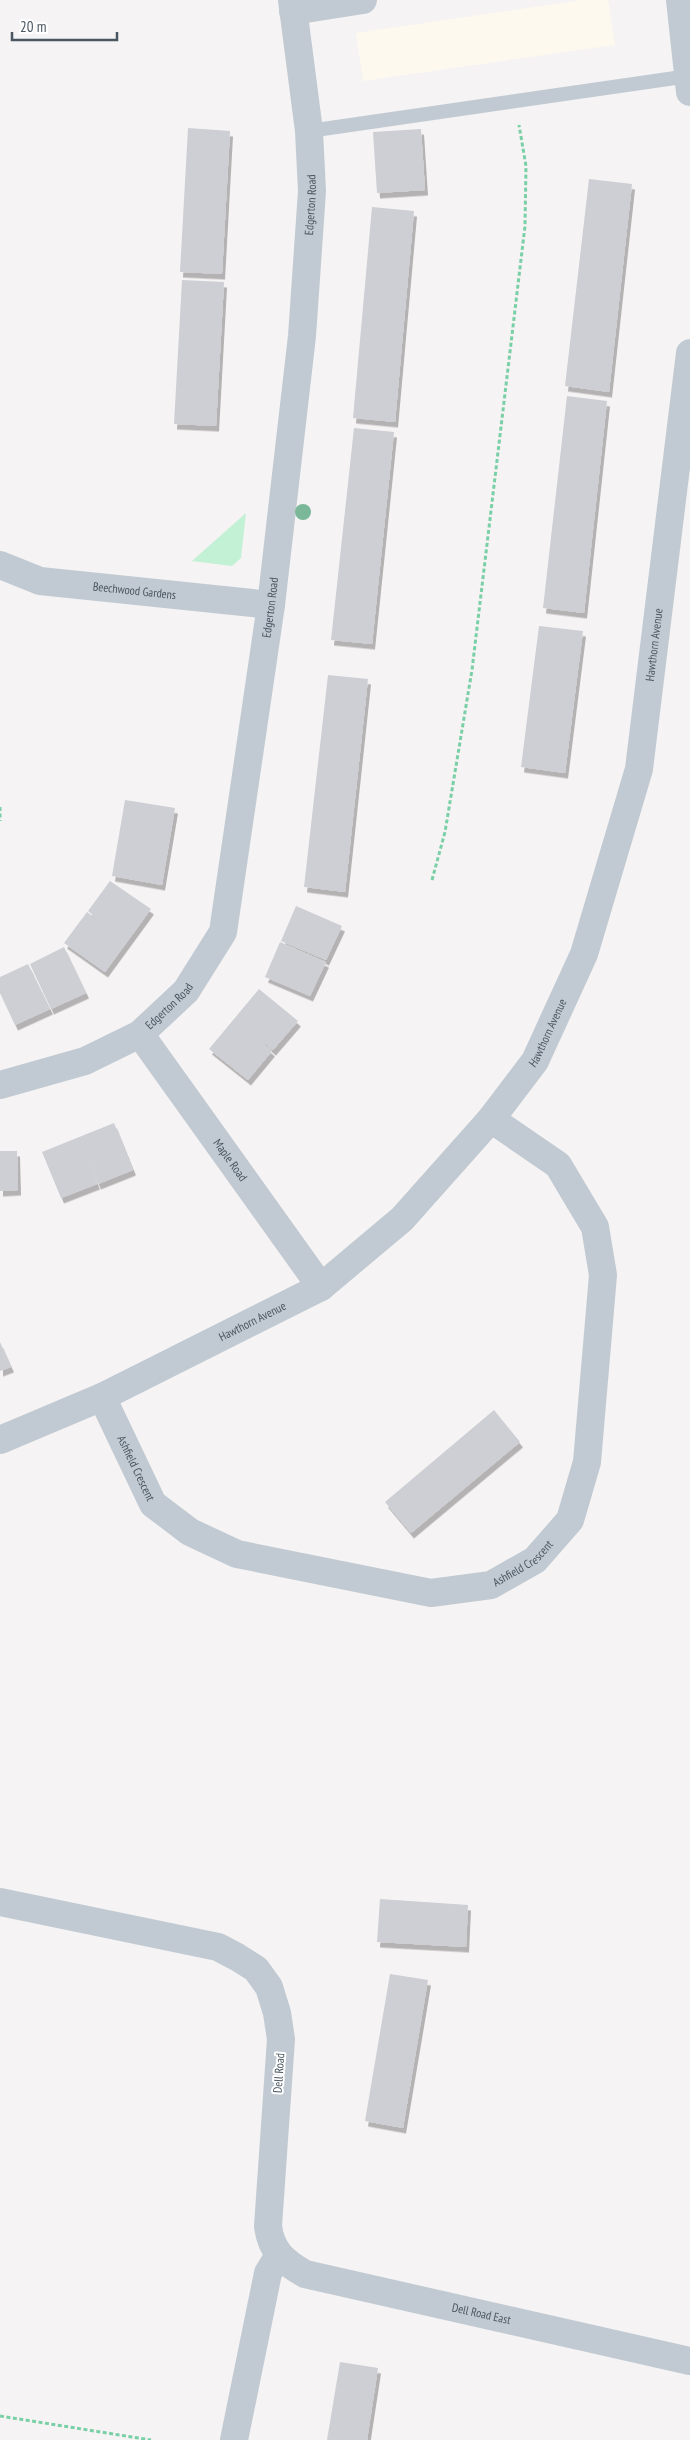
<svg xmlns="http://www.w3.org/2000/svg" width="690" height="2440" viewBox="0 0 690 2440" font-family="'PT Sans Narrow',sans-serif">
	<defs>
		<filter id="shadow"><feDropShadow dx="3" dy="5.5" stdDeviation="0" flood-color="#0004"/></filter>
	</defs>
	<rect width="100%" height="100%" fill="#f5f3f3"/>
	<!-- commercial -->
	<path fill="#fdf9ef" d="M582,0H608L615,45L363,81L356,33Z"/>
	<!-- green -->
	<path fill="#c3f1d5" d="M246,513L241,558L232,566L192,561Z"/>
	<!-- building -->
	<path fill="#cdcfd5" filter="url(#shadow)" d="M188,128L230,131L222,274L180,272Z
		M421,129L425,190L377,193L373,132Z
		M589,179L632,184L609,392L565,386Z
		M372,207L414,211L395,422L353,418Z
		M182,280L224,282L216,426L174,424Z
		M567,396L607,401L584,613L543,608Z
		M354,428L394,432L372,644L331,640Z
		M539,626L583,631L565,773L521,767Z
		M328,675L368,679L345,892L304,887Z
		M125,800L175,808L162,885L112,876Z
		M110,881L151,909L105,972L64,943L87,912L104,924L88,911Z
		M296,906L342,926L326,960L281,941Z
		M280,942L326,962L310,996L265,977Z
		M64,947L86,993L51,1009L30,964Z
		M28,964L50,1009L15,1025L0,993V977Z
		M259,989L298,1021L273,1050L242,1025L272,1051L248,1080L209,1049Z
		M114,1123L133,1170L98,1184L82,1145L97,1184L61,1198L42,1152Z
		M0,1151H17L18,1190L0,1191Z
		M0,1342L11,1367L0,1371Z
		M494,1410L520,1442L411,1533L385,1502Z
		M380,1899L468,1905L466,1947L377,1942Z
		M390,1974L428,1980L403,2128L365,2121Z
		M340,2362L378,2368L367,2440H327Z"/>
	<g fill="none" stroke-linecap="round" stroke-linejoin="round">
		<!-- path -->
		<path stroke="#7ad0a6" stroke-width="3" stroke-dasharray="4 2.5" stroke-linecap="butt" d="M0,807V821
			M432,880L445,832L472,670L525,226L526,166L519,125
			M0,2416L151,2440"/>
		<!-- service -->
		<path stroke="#c1cad2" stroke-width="14" d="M309,131L689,76"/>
		<!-- minor -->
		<g stroke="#c1cad2" stroke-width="28">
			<path d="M680,0L690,92"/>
			<path d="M293,11L363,0"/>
			<path id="s1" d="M0,565L40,581L271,605"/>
			<path id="s2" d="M140,1034L321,1287"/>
			<path id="s3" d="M102,1397L153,1504L190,1532L237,1554L431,1593L491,1585L535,1560L570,1520L587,1462L603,1275L595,1227L558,1165L491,1119"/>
			<path id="s4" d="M0,1440L102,1397L321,1287L402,1219L491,1119L535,1061L584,954L639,769L690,353"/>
			<path id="s5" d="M0,1902L218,1947L237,1957L256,1969L269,1987L277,2013L281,2039L268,2226C271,2251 284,2262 305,2274L690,2361"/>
			<path d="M234,2440L268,2273L279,2255"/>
		</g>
		<!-- tertiary -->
		<path stroke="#c1cad2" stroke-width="28" id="s6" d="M0,1085L85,1061L140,1034L186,991L223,932L271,605L302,336L312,191L309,131L292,0"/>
	</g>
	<!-- trees -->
	<circle fill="#7bb799" cx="303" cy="512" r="8"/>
	<g text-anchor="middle" stroke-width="4" stroke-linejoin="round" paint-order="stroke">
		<!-- street labels -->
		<g font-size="12" fill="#4a5661" stroke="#fff">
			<text dy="4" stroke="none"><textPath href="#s6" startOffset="1015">Edgerton Road</textPath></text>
			<text dy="4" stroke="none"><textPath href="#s1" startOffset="138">Beechwood Gardens</textPath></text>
			<text dy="4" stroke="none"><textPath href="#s6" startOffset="610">Edgerton Road</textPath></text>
			<text dy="4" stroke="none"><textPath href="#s4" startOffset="1104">Hawthorn Avenue</textPath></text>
			<text dy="4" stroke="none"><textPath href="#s6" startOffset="190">Edgerton Road</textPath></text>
			<text dy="4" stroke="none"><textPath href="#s4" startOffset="699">Hawthorn Avenue</textPath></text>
			<text dy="4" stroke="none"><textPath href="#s2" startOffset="155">Maple Road</textPath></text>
			<text dy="4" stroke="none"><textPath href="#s4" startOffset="279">Hawthorn Avenue</textPath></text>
			<text dy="4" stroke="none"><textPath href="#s3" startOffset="79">Ashfield Crescent</textPath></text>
			<text dy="4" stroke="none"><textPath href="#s3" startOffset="514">Ashfield Crescent</textPath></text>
			<text transform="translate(279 2073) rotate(-86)" y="4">Dell Road</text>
			<text dy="4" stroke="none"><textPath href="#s5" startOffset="774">Dell Road East</textPath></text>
		</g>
	</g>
	<!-- scale -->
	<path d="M12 32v8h105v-8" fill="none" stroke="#4a5661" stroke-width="2.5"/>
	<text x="20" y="32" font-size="15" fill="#4a5661" stroke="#ffffff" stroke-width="4" paint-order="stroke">20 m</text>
</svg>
